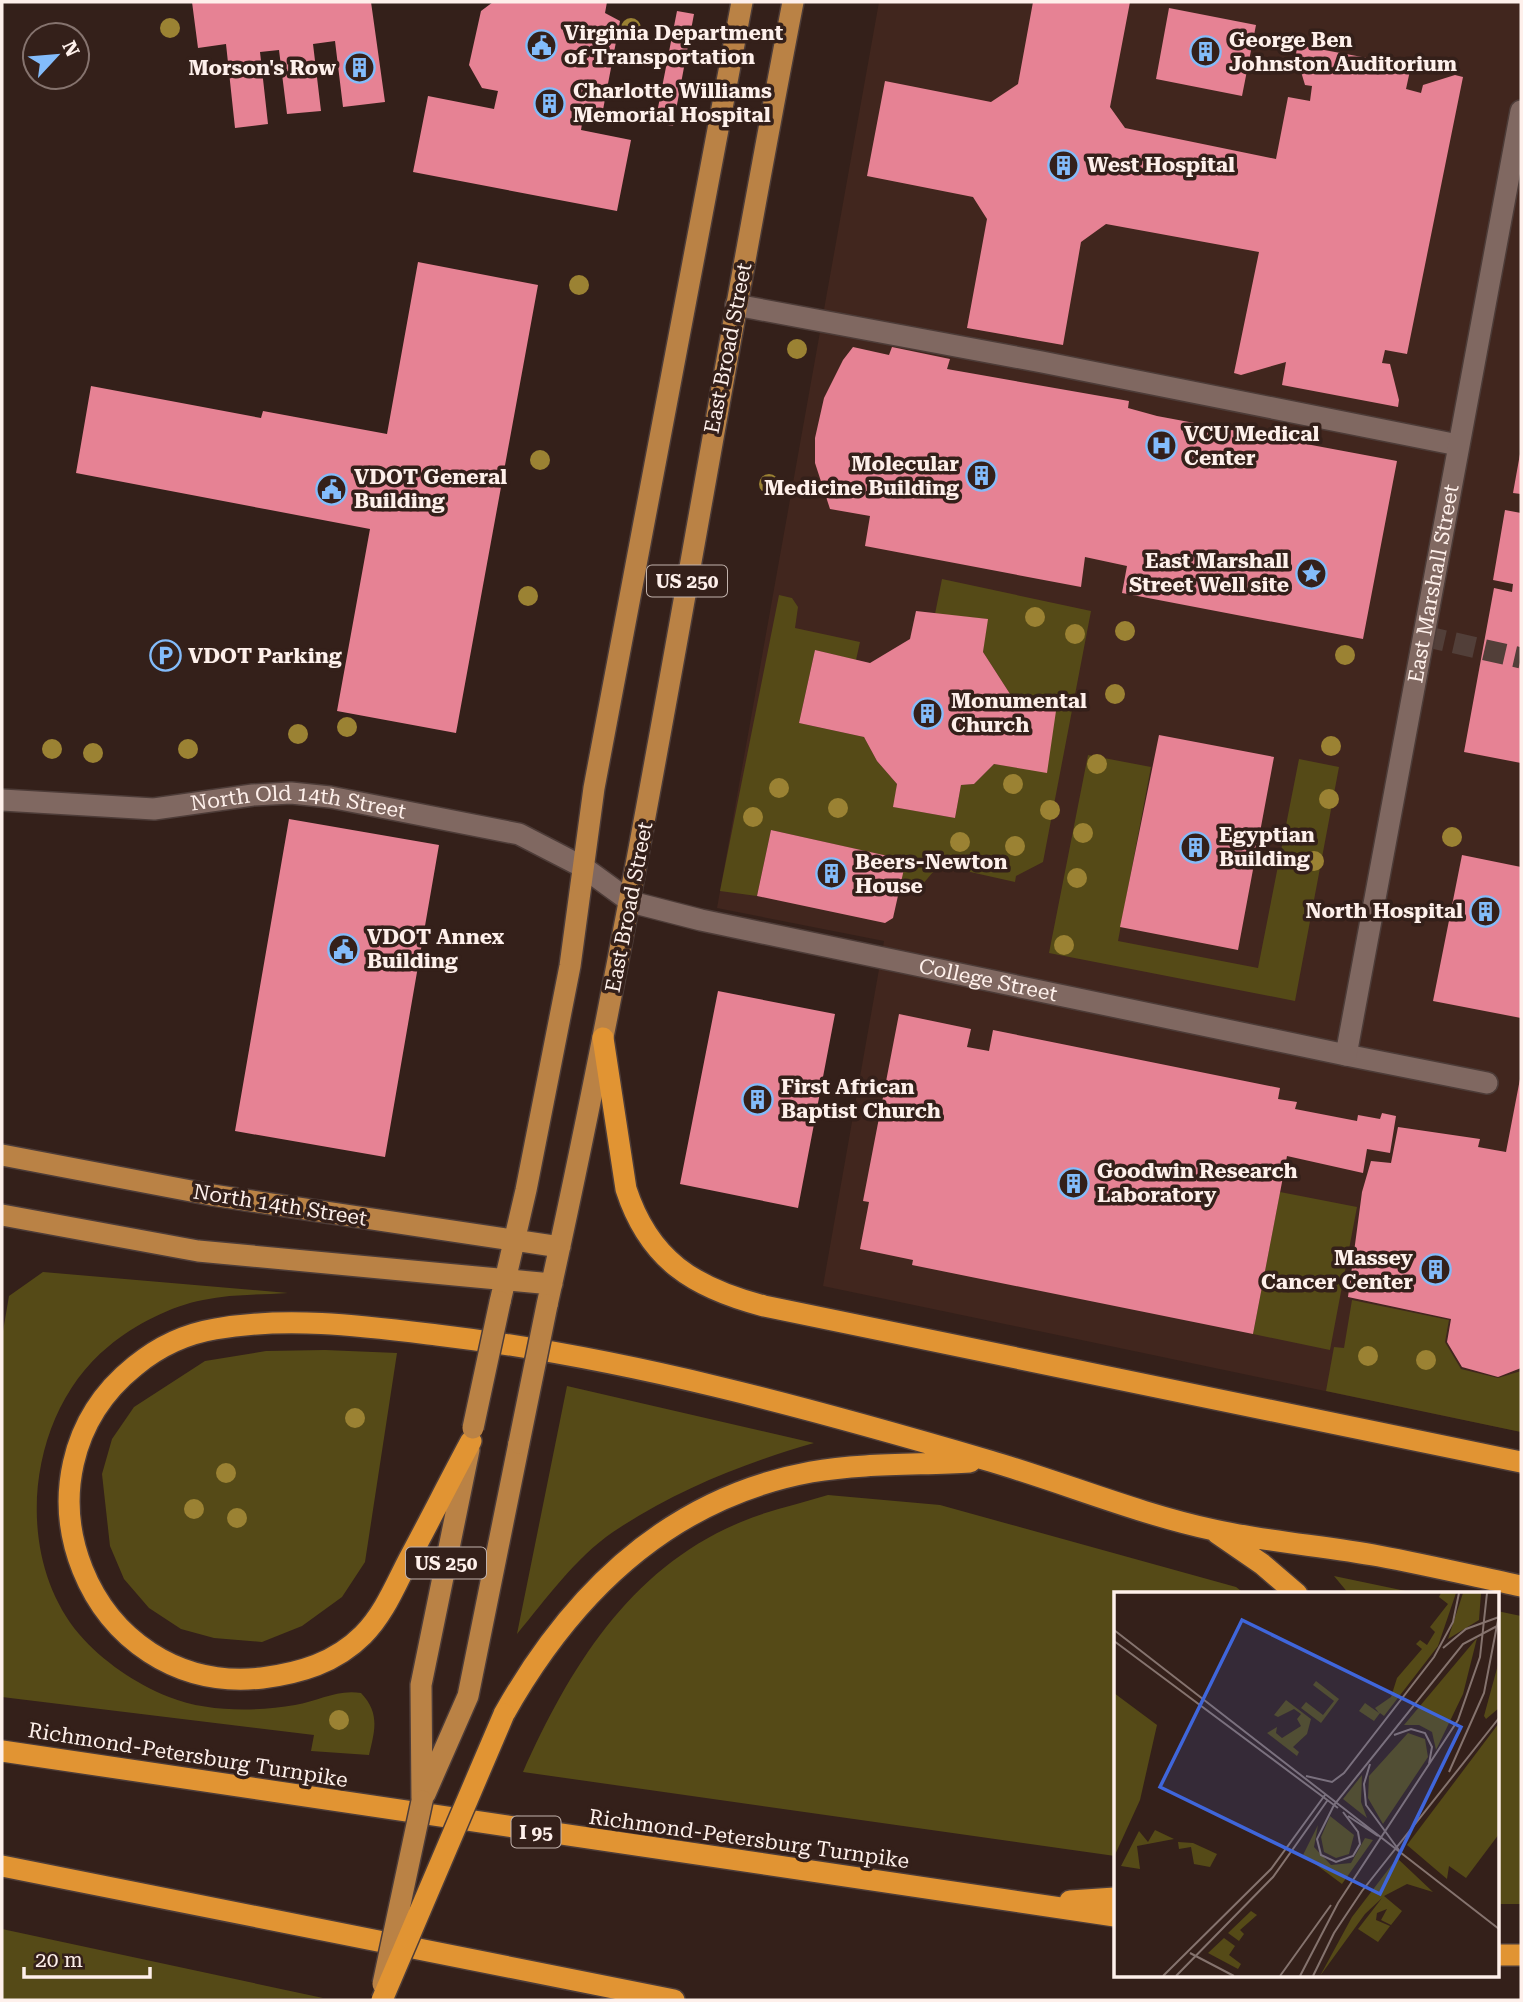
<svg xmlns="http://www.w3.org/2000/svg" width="1523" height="2002" viewBox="0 0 1523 2002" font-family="'Roboto Serif',serif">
	<rect width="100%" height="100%" fill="#34201a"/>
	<!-- built -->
	<path fill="#41261e" d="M879,2H1521V1432L823,1286L884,941L717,908Z"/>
	<!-- green -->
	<path fill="#554a17" d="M942,579L1091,611L1043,862L1016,876L1015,882L939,865L916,892L899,888L905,860L771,830L757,896L720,891L779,595L792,598L798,607L795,628L860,642L856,660L815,650L799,723L864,737L877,761L897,784L894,807L955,818L961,785L974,784L994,764L1047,772L1012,697L983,652L987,619L935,614Z
		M1088,755L1151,767L1118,941L1258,968L1299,759L1339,767L1295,1001L1049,953Z
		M1280,1192L1357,1207L1330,1350L1253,1334Z
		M43,1272L288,1293C260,1295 231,1294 203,1300C171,1306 134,1325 109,1346C28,1411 11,1553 79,1634C102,1661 136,1684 169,1697C206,1712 256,1712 295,1705C319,1701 337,1689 361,1693C380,1713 375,1730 369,1755L311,1751L314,1735L2,1697V1337L9,1296Z
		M1352,1300L1449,1320L1445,1342L1461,1369L1498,1378L1521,1371V1432L1326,1391L1334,1347L1344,1348Z
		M325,1350L397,1353L365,1562L342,1597L302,1626L262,1642L214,1638L181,1629L149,1608L124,1579L110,1546L102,1474L112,1439L134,1407L205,1361L266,1351Z
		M567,1386L814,1443C744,1463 674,1491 613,1532C575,1558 546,1599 517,1634Z
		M828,1495L940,1505L1236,1587L1245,1594H1115V1856L523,1772C570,1667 630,1568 741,1522C769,1510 799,1504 828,1495Z
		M1334,1576L1420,1594H1349Z
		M1497,1611L1521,1616V1904H1497Z
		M2,1929L323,1998L2,2000Z"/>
	<!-- building -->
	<path fill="#e68294" d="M192,2H371L385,102L343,107L335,41L313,44L321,111L287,114L279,50L260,52L268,124L235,128L226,44L198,48Z
		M493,2H607L605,13L620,21L602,115L584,112L581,130L631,140L617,211L413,172L428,96L494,109L498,91L482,88L469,65L481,11Z
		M1033,2H1130L1110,107L1125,128L1276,159L1288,97L1310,101L1312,86L1305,85L1296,55L1297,45L1411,66L1406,89L1421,93L1423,85L1455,75L1463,77L1407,354L1385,350L1382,363L1390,364L1399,400L1398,407L1282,385L1286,362L1241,375L1234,373L1259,252L1106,224L1081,242L1063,345L967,328L987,219L973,197L867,176L885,81L991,102L1018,84Z
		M1169,8L1256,25L1242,96L1156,79Z
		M677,11L694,14L673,126L655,123Z
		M418,262L538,285L456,733L337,711L370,529L76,473L91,386L261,418L263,411L387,434Z
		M853,347L889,355L892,347L950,359L947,369L1129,401L1128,408L1157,416L1397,461L1363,639L1122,593L1127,566L1085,557L1081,587L865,546L870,516L830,509L815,463V438L824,398L843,360Z
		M1520,454H1521V494L1513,493Z
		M1505,510L1521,513V763L1464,752L1494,588L1512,592L1513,584L1493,580Z
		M916,611L988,619L983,652L1012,697L1057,704L1047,773L994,764L974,784L961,785L955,818L893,807L897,784L877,761L864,737L799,723L815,650L870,663L910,639Z
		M1159,735L1274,757L1238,950L1120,927Z
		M289,819L439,845L385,1157L235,1131Z
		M771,830L906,860L893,918L885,923L757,896Z
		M1462,855L1521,867V1018L1433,1001Z
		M718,991L835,1014L798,1208L680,1184Z
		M899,1014L971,1029L967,1047L989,1051L993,1030L1280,1088L1278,1099L1297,1102L1295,1109L1357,1121L1358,1115L1380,1119L1382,1113L1396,1116L1390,1153L1367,1149L1363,1173L1287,1156L1253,1334L912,1265L913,1260L860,1249L869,1202L863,1201Z
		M1520,1079L1521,1368L1498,1377L1462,1367L1447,1342L1451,1319L1348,1297L1362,1192L1371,1161L1391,1163L1398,1127L1480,1139L1478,1147L1506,1152Z"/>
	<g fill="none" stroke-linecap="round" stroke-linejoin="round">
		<!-- secondary-tunnel -->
		<path stroke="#523f39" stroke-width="21" stroke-dasharray="21 10" stroke-linecap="butt" d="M1424,636L1521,658"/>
		<defs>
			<path id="lane" d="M736,305L1042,362L1458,445"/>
			<g id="street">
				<path id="s1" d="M2,800L154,809L253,795L291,793L330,797L519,834L583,867"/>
				<path d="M1346,1055L1487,1083"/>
			</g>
			<g id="secondary">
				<path id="s2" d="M583,867L631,902L701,920L1346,1055L1521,111"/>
			</g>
			<path id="primary" d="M2,1155L212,1195L560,1247
				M2,1215L198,1251L552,1284
				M500,1302L526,1190L570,966L594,788L742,2
				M547,1305C643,873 709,436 793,2
				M425,1794L468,1696L519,1443
				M422,1801L421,1685L469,1450"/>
			<path id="highway" d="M603,1038L626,1189C649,1260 694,1288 764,1306L1521,1462
				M471,1441C450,1480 430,1520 409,1559C395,1586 384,1614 363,1635C335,1663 300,1673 262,1678C88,1697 0,1474 135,1366C158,1347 185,1334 215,1329C288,1316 363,1326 437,1335C624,1357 809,1408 990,1461C1065,1483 1139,1514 1214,1530C1268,1542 1325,1546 1379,1556C1427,1565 1474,1576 1521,1586
				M1217,1533L1262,1564L1297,1594
				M504,1714C572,1593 670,1498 811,1472C863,1463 918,1465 970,1462
				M2,1751L1115,1916
				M2,1866L674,2000
				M1070,1901L1115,1898
				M1497,1955H1521"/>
		</defs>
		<!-- lane casing -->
		<use href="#lane" stroke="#4d3c38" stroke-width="24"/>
		<!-- street casing -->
		<use href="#street" stroke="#4d3c38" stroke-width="24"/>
		<!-- secondary casing -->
		<use href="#secondary" stroke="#4d3c38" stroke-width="24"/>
		<!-- primary casing -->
		<use href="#primary" stroke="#4d3c38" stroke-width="24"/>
		<!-- highway casing -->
		<use href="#highway" stroke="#4d3c38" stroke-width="24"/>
		<!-- lane -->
		<use href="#lane" stroke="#806861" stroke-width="21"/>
		<!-- street -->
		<use href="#street" stroke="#806861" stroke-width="21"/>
		<!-- secondary -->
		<use href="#secondary" stroke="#806861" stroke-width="21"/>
		<!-- primary -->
		<use href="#primary" stroke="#ba8245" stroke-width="21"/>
		<!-- highway -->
		<use href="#highway" stroke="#e19433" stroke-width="21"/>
		<defs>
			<path id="primary-bridge" d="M473,1428L500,1302
				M519,1443L547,1305
				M383,1984L422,1801"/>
			<path id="highway-bridge" d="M382,2000L504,1714"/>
		</defs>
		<!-- primary-bridge casing -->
		<use href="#primary-bridge" stroke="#4d3c38" stroke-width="24" stroke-linecap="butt"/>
		<!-- highway-bridge casing -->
		<use href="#highway-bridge" stroke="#4d3c38" stroke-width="24" stroke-linecap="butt"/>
		<!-- primary-bridge -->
		<use href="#primary-bridge" stroke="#ba8245" stroke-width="21"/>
		<!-- highway-bridge -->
		<use href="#highway-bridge" stroke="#e19433" stroke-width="21"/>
	</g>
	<!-- trees -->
	<g fill="#9b8233">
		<circle cx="170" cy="28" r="10"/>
		<circle cx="631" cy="28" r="10"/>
		<circle cx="579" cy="285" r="10"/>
		<circle cx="797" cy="349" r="10"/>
		<circle cx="540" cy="460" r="10"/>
		<circle cx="769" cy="484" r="10"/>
		<circle cx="528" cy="596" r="10"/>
		<circle cx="1035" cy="617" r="10"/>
		<circle cx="1125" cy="631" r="10"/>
		<circle cx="1075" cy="634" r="10"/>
		<circle cx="1345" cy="655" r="10"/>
		<circle cx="1115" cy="694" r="10"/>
		<circle cx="347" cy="727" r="10"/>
		<circle cx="298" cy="734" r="10"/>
		<circle cx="1331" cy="746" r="10"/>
		<circle cx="52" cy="749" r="10"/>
		<circle cx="188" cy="749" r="10"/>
		<circle cx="93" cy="753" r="10"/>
		<circle cx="1097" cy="764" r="10"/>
		<circle cx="1013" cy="784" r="10"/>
		<circle cx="779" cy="788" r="10"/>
		<circle cx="1329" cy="799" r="10"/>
		<circle cx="838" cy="808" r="10"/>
		<circle cx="1050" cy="810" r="10"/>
		<circle cx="753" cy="817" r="10"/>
		<circle cx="1083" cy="833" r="10"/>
		<circle cx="1452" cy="837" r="10"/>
		<circle cx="960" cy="842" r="10"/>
		<circle cx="1015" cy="846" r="10"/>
		<circle cx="1314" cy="861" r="10"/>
		<circle cx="1077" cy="878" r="10"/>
		<circle cx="1064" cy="945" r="10"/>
		<circle cx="1368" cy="1356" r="10"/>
		<circle cx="1426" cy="1360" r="10"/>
		<circle cx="355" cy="1418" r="10"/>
		<circle cx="226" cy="1473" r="10"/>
		<circle cx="194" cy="1509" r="10"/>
		<circle cx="237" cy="1518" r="10"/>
		<circle cx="339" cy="1720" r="10"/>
	</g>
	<!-- icons -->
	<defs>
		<symbol id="civic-ring" viewBox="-11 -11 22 22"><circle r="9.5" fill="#34201a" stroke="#83bcfb" stroke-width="1.5"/><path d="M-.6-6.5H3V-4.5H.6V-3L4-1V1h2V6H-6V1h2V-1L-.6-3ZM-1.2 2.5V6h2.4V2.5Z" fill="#83bcfb"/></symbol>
		<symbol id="building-ring" viewBox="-11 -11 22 22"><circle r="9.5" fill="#34201a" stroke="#83bcfb" stroke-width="1.5"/><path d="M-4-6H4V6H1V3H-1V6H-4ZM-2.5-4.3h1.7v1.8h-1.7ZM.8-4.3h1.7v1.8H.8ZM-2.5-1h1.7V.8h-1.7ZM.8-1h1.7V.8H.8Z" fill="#83bcfb"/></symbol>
		<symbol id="hospital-ring" viewBox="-11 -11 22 22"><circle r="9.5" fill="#34201a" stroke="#83bcfb" stroke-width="1.5"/><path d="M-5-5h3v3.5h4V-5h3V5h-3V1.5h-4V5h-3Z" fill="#83bcfb"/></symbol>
		<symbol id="sight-ring" viewBox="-11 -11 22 22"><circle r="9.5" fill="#34201a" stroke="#83bcfb" stroke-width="1.5"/><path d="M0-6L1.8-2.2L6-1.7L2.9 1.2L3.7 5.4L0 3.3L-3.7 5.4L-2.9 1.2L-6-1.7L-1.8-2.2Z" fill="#83bcfb"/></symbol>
		<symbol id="parking-ring" viewBox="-11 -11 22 22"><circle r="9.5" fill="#34201a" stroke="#83bcfb" stroke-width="1.5"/><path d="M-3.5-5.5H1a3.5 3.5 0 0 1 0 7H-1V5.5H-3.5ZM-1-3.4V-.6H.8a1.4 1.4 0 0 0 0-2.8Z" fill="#83bcfb"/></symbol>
	</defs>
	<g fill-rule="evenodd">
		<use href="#civic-ring" x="524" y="28" width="35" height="35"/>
		<use href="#building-ring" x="1188" y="34" width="35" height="35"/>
		<use href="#building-ring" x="342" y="50" width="35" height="35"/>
		<use href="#building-ring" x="532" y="86" width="35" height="35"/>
		<use href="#building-ring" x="1046" y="148" width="35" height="35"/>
		<use href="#hospital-ring" x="1144" y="428" width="35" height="35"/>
		<use href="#building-ring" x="964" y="458" width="35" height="35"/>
		<use href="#civic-ring" x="314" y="472" width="35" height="35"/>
		<use href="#sight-ring" x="1294" y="556" width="35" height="35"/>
		<use href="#parking-ring" x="148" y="638" width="35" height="35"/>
		<use href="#building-ring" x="910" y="696" width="35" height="35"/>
		<use href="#building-ring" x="1178" y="830" width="35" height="35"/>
		<use href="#building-ring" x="814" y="856" width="35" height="35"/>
		<use href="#building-ring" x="1468" y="894" width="35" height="35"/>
		<use href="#civic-ring" x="326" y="932" width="35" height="35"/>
		<use href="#building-ring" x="740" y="1082" width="35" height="35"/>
		<use href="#building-ring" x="1056" y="1166" width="35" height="35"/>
		<use href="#building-ring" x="1418" y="1252" width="35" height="35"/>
	</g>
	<g text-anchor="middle" stroke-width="7" stroke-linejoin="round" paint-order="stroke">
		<!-- shield labels -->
		<g fill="#34201a" stroke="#c1b2ac" stroke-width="2">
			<rect x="647" y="565.5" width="80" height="31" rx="5"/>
			<rect x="406" y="1547.5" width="80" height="31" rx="5"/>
			<rect x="511.5" y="1816.5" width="49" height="31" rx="5"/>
		</g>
		<g font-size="19" font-weight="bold" fill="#fef0eb">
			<text x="687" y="588">US 250</text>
			<text x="446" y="1570">US 250</text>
			<text x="536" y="1839">I 95</text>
		</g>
		<!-- poi labels -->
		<g font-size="21" font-weight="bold" fill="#fef0eb" stroke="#34201a" text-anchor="start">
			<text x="564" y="40">Virginia Department<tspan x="564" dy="24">of Transportation</tspan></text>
			<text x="1229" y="47">George Ben<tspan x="1229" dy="24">Johnston Auditorium</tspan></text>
			<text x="336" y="75" text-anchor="end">Morson's Row</text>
			<text x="573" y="98">Charlotte Williams<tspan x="573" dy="24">Memorial Hospital</tspan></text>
			<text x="1087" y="172">West Hospital</text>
			<text x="1184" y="441">VCU Medical<tspan x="1184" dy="24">Center</tspan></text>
			<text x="959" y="471" text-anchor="end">Molecular<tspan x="959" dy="24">Medicine Building</tspan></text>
			<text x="354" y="484">VDOT General<tspan x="354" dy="24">Building</tspan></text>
			<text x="1289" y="568" text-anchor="end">East Marshall<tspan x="1289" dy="24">Street Well site</tspan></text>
			<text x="188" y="663">VDOT Parking</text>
			<text x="951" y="708">Monumental<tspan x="951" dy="24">Church</tspan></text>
			<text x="1219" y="842">Egyptian<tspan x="1219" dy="24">Building</tspan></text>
			<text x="855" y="869">Beers-Newton<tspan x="855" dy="24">House</tspan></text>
			<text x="1463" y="918" text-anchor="end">North Hospital</text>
			<text x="367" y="944">VDOT Annex<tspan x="367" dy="24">Building</tspan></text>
			<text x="781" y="1094">First African<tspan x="781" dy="24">Baptist Church</tspan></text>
			<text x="1097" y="1178">Goodwin Research<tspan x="1097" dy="24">Laboratory</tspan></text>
			<text x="1413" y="1265" text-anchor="end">Massey<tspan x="1413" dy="24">Cancer Center</tspan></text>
		</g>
		<!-- street labels -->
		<g font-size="21" fill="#fef0eb" stroke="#34201a">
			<text transform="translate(728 348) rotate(-79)" y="7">East Broad Street</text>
			<text dy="7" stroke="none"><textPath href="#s2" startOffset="1270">East Marshall Street</textPath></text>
			<text dy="7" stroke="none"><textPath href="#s1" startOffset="298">North Old 14th Street</textPath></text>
			<text transform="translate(629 907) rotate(-79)" y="7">East Broad Street</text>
			<text dy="7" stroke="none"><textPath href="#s2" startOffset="425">College Street</textPath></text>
			<text transform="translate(280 1205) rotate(9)" y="7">North 14th Street</text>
			<text transform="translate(188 1755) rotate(9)" y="7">Richmond-Petersburg Turnpike</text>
			<text transform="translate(749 1839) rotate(8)" y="7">Richmond-Petersburg Turnpike</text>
		</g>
	</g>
	<!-- overview -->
	<g transform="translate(1114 1592)">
		<rect width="385" height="385" fill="#34201a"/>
		<path d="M327,1H342L324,54L270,124L266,121L260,129L245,119L251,111L265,121L261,116L277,105L283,86L308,57L302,52L306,48L313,53L321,40L316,35L334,12L325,5ZM349,1H367L365,28L334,47ZM363,46L349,102L322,158L318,140L305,133H290ZM385,69V116L372,127L370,124ZM202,89L225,107L207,131L187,116L192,110L209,123L220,109L199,93ZM0,101L43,133L26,208L0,265ZM172,108L197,127L193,142L179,155L185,160L183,164L153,141L163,135L162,141L168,146L187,134L183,127L187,122L180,117L164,125L160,123ZM385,131V242L352,286L335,274L333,287L293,253ZM294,141L311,147L314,165L269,232L254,206L255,184ZM248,183L247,210L253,226L229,207ZM216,224L240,243L235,262L222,266L210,260L207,245ZM204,233L200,255L217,273L237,271L251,246L259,248L228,292L189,263ZM41,238L60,247L23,254L26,277L7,274L25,239L34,250ZM64,250L79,251L103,262L96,275L80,272L77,255L65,257ZM283,266L319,300L293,292L270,304L288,319L277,333L267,328L273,317L263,321L262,328L276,334L264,350L244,337L268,306L251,322L206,384L238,325ZM137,319L143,323L126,338L130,342L125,349L114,341ZM110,346L121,354L115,363L127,372L124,377L94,361Z" fill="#554a17"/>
		<path fill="none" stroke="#85736e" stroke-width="2" d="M0,38L385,337M0,49L224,216M329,56L352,37L385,25M280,143L297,137L311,141L318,155L315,172M256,172L250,192L252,213L287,261M335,180L370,101L385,23M192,184L218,190L230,181L320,65L339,30L345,1M229,220L244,240L246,252L239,264L222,270L207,263L203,247L220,213L349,52L385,33M234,224L264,244M76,361L120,384M49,384L157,277L211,203M62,384L159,285L213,209M166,384L217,313M186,384L224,311L344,128L366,65L373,1M199,384L220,341L248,299L385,126"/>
		<path fill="#3f66db" fill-opacity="0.15" stroke="#3f66db" stroke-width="3.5" d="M128,28L347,135L266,302L46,195Z"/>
		<rect width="385" height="385" fill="none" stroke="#fef0eb" stroke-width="3.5"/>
	</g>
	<!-- border -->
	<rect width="1523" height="2002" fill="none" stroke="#fef0eb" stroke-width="7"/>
	<!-- north arrow -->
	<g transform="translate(56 56) rotate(64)"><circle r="33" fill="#34201a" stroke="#85736e" stroke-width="2"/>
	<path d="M0-5L12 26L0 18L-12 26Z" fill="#83bcfb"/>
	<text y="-10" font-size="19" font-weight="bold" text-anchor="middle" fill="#fef0eb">N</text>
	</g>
	<!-- scale -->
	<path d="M24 1967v10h126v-10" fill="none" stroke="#fef0eb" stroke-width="3.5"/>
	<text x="35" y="1967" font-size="21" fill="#fef0eb" stroke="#34201a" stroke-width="5" paint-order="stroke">20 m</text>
</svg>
